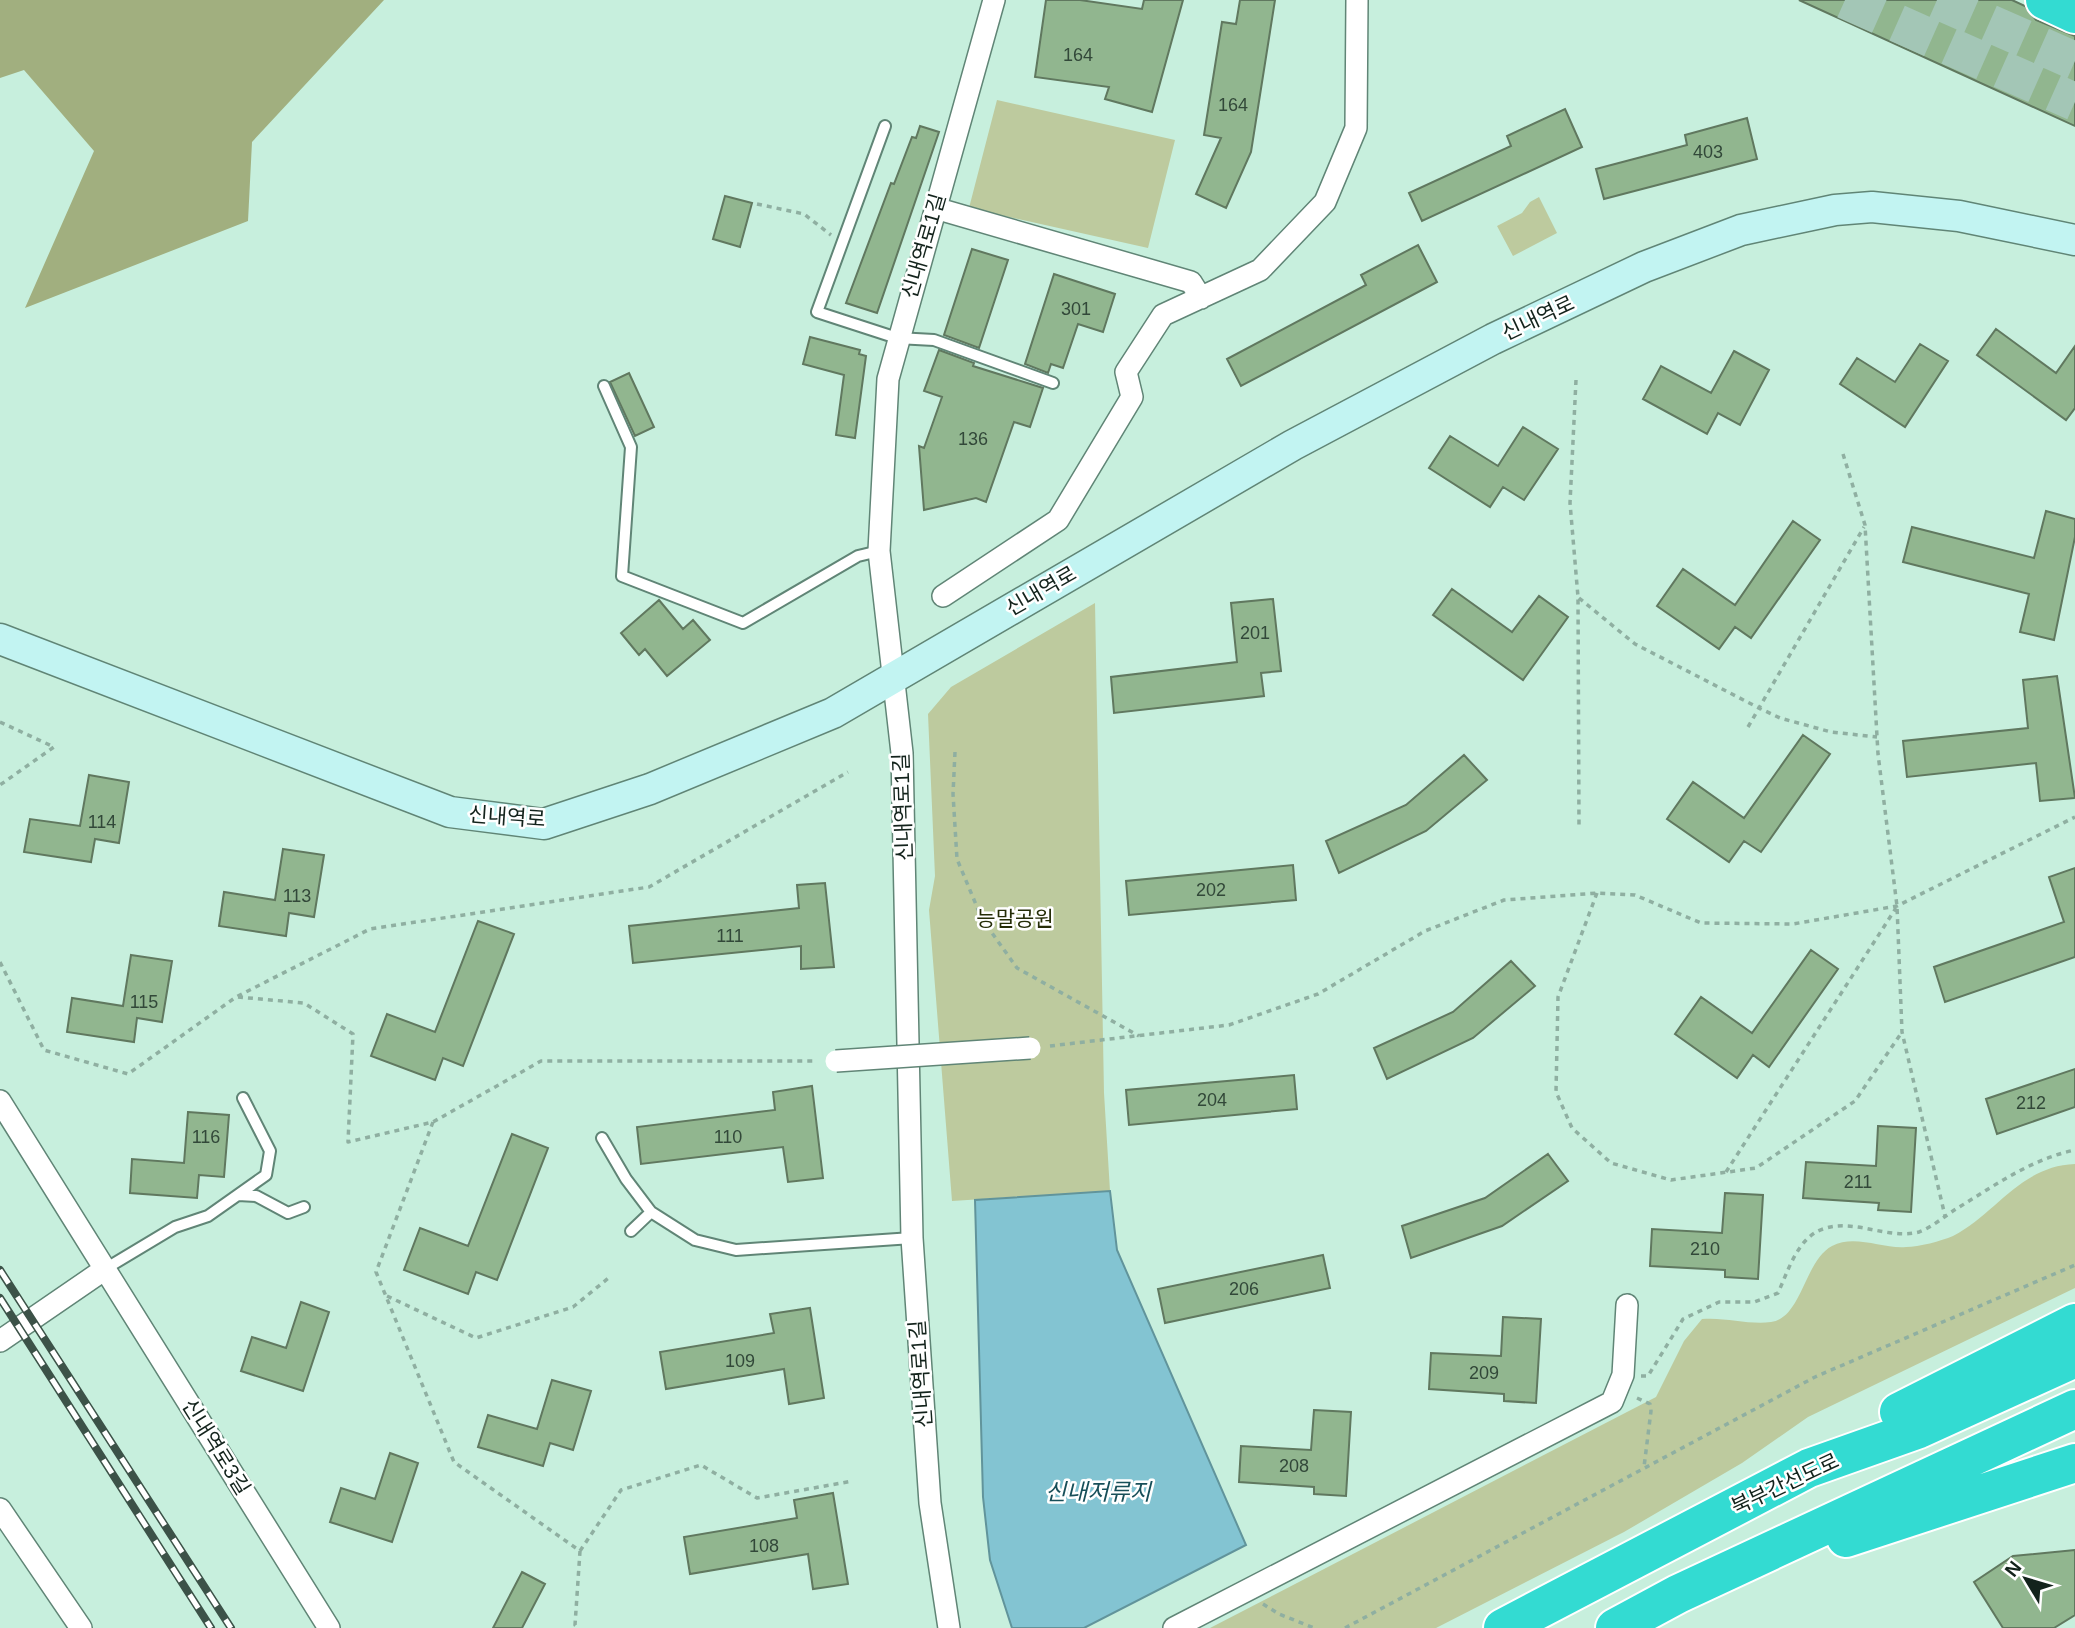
<svg xmlns="http://www.w3.org/2000/svg" width="2075" height="1628" viewBox="0 0 2075 1628" font-family="Helvetica,'Noto Sans KR',sans-serif">
	<rect width="100%" height="100%" fill="#c7efdd"/>
	<!-- green -->
	<path fill="#bdca9e" d="M997,100L1175,140L1148,248L969,208Z
		M1539,197L1557,233L1513,256L1497,226L1522,213L1530,202Z
		M1095,603L1104,1093L1110,1191L952,1201L929,910L935,876L928,714L951,687Z
		M2075,1164V1288L1808,1417L1742,1463L1624,1532L1436,1628H1210L1656,1397L1684,1341L1702,1319C1726,1317 1749,1325 1771,1322C1802,1318 1804,1261 1832,1246C1855,1234 1882,1249 1906,1247C1919,1247 1941,1241 1953,1236C1996,1214 2020,1166 2075,1164Z"/>
	<!-- forest -->
	<path fill="#a1af7f" d="M0,0H384L252,142L248,221L25,308L94,151L24,70L0,78Z"/>
	<!-- water -->
	<path fill="#83c4d2" stroke="#61949b" stroke-width="2" d="M1110,1191L1117,1250L1246,1545L1084,1628H1012L990,1560L983,1497L975,1200Z"/>
	<!-- building -->
	<path fill="#91b68f" stroke="#60785f" stroke-width="2" d="M1046,0H1080L1142,9L1144,0H1183L1152,112L1105,99L1109,87L1035,77Z
		M1240,0H1275L1251,152L1226,208L1196,194L1221,138L1204,135L1222,22L1236,24Z
		M1799,0H2012L2025,6L2036,20L2075,36V126Z
		M1565,109L1582,147L1422,221L1409,193L1511,146L1507,136Z
		M1747,118L1757,159L1604,199L1596,169L1687,145L1685,135Z
		M920,126L939,132L877,313L846,303L891,183L894,184L912,137L916,138Z
		M725,196L752,203L740,247L713,239Z
		M1418,245L1437,282L1241,386L1227,359L1366,285L1361,275Z
		M972,249L1008,260L979,348L944,335Z
		M1054,274L1115,294L1103,332L1078,324L1063,368L1051,364L1048,373L1025,364Z
		M1996,329L2056,373L2075,346V408L2066,420L1977,355Z
		M810,337L860,350L859,354L866,356L855,438L836,435L844,375L803,364Z
		M1920,344L1948,361L1905,427L1840,384L1857,358L1895,382Z
		M939,350L974,363L973,366L1043,388L1030,427L1014,422L986,502L976,498L924,510L919,446L924,448L942,397L924,391Z
		M1734,351L1769,370L1740,425L1718,413L1707,434L1643,399L1661,366L1711,393Z
		M629,373L654,427L635,436L610,382Z
		M1523,427L1558,449L1524,500L1503,487L1490,507L1429,468L1450,436L1498,466Z
		M2046,511L2075,519V537L2054,640L2020,632L2029,594L1903,562L1912,527L2034,558Z
		M1793,521L1820,540L1751,638L1735,627L1719,649L1657,606L1683,569L1735,605Z
		M1452,589L1512,632L1539,596L1568,617L1523,680L1433,615Z
		M1273,599L1281,671L1261,673L1264,696L1114,713L1111,677L1237,662L1231,603Z
		M659,600L683,629L693,620L710,640L667,676L645,649L639,655L621,633Z
		M2057,676L2075,798L2040,801L2036,763L1907,777L1903,741L2028,728L2023,680Z
		M1803,735L1830,754L1761,852L1744,841L1729,862L1667,819L1693,782L1744,818Z
		M1464,755L1487,780L1426,831L1339,873L1326,841L1406,805Z
		M89,775L129,782L119,843L95,839L91,862L24,852L30,819L80,826Z
		M283,849L324,855L314,917L289,913L286,936L219,926L224,892L275,900Z
		M1293,865L1296,900L1129,915L1126,881Z
		M2075,868V957L1945,1002L1934,967L2064,922L2049,877Z
		M825,883L834,967L801,969V946L633,963L629,926L799,908L797,885Z
		M478,921L514,934L463,1066L443,1058L435,1080L371,1056L387,1014L435,1032Z
		M1811,950L1838,969L1769,1067L1753,1055L1737,1078L1675,1034L1701,997L1752,1033Z
		M131,955L172,961L162,1022L137,1018L134,1042L67,1032L72,998L123,1006Z
		M1511,961L1535,986L1473,1038L1387,1079L1374,1048L1453,1012Z
		M2075,1069V1107L1997,1134L1986,1099Z
		M1294,1075L1297,1109L1129,1125L1126,1090Z
		M812,1086L823,1178L788,1182L783,1147L641,1164L637,1127L775,1110L773,1092Z
		M188,1112L229,1115L224,1177L199,1175L197,1198L130,1193L132,1159L184,1163Z
		M1878,1126L1916,1128L1911,1212L1878,1210L1879,1203L1803,1198L1806,1162L1876,1166Z
		M512,1134L548,1148L497,1280L476,1272L468,1294L404,1270L420,1228L468,1246Z
		M1548,1154L1568,1181L1502,1226L1411,1258L1402,1226L1485,1198Z
		M1725,1193L1763,1195L1758,1279L1725,1277V1270L1650,1266L1652,1229L1722,1233Z
		M1323,1255L1330,1288L1165,1323L1158,1289Z
		M301,1302L329,1312L303,1391L241,1371L252,1337L286,1348Z
		M810,1308L824,1398L789,1404L784,1369L666,1389L660,1352L774,1333L770,1314Z
		M1503,1317L1541,1319L1536,1403L1504,1401V1394L1429,1389L1431,1353L1501,1356Z
		M552,1380L591,1391L573,1450L550,1443L543,1466L478,1447L488,1415L537,1429Z
		M1314,1410L1351,1412L1346,1496L1314,1494V1487L1239,1482L1241,1446L1311,1450Z
		M390,1453L418,1463L392,1542L330,1522L341,1488L375,1499Z
		M833,1493L848,1584L813,1589L808,1554L690,1574L684,1537L797,1518L794,1500Z
		M2075,1550V1615L2054,1628H2003L1974,1582L2013,1556Z
		M522,1572L545,1584L522,1628H493Z"/>
	<g fill="none" stroke-linecap="round" stroke-linejoin="round">
		<!-- highway-tunnel -->
		<path stroke="#a3c6b6" stroke-width="38" stroke-dasharray="38 19" stroke-linecap="butt" d="M1845,0L2075,102
			M1937,0L2075,61"/>
		<defs>
			<path id="lane" d="M885,126L817,312L897,338L934,340L1053,383
				M604,386L631,447L622,576L743,623L858,556L879,551
				M602,1138L626,1179L651,1212L695,1240L736,1250L912,1238
				M238,1195L256,1196L288,1213L304,1207
				M631,1231L651,1212
				M105,1269L175,1227L208,1216L266,1175L270,1151L243,1098"/>
			<path id="street" d="M935,208L1191,282L1201,298
				M943,596L1058,520L1132,397L1126,372L1163,315L1260,270L1325,202L1356,128L1357,0
				M0,1101L329,1628
				M0,1341L105,1269
				M0,1509L81,1628
				M949,1628L930,1503L912,1238L902,753L879,551L888,379L994,0
				M1174,1628L1612,1402L1623,1375L1627,1305"/>
			<path id="secondary" d="M0,639L450,812L544,824L650,789L833,713L1293,445L1493,339L1644,267L1741,230L1835,210L1872,207L1959,216L2075,240"/>
			<path id="highway" d="M2045,0L2075,14
				M1899,1412L2075,1323
				M1846,1538L2075,1463
				M1503,1628L1809,1468L1919,1429L2075,1358
				M1615,1628L1678,1594L2075,1409"/>
		</defs>
		<!-- lane casing -->
		<use href="#lane" stroke="#608576" stroke-width="14"/>
		<!-- street casing -->
		<use href="#street" stroke="#608576" stroke-width="24"/>
		<!-- secondary casing -->
		<use href="#secondary" stroke="#608576" stroke-width="33"/>
		<!-- highway casing -->
		<use href="#highway" stroke="#fff" stroke-width="42"/>
		<!-- path -->
		<path stroke="#8fafa1" stroke-width="3.5" stroke-dasharray="5 5" stroke-linecap="butt" d="M757,204L804,214L831,235
			M1576,380L1570,503L1578,597L1579,827
			M1843,454L1865,525L1878,754L1897,906L1902,1032L1945,1216
			M1579,598L1635,644L1759,708L1780,718L1831,732L1877,737
			M0,722L54,747L0,785
			M1748,727L1864,527
			M955,752L953,794L957,859L982,919L1017,968L1139,1036
			M1597,893L1558,997L1556,1092L1572,1128L1611,1163L1671,1180L1756,1168L1855,1101L1902,1032
			M0,962L44,1050L128,1074L236,997L370,929L649,887L848,772
			M238,997L304,1003L353,1034L348,1142L433,1122L541,1061H817
			M1050,1046L1229,1025L1318,994L1425,931L1504,900L1597,893L1635,895L1701,923L1793,924L1897,906L2075,817
			M433,1122L376,1272L454,1462L580,1551L575,1625L579,1628
			M1726,1172L1896,908
			M387,1296L476,1338L573,1307L611,1276
			M1641,1376H1648L1683,1319L1719,1302H1754L1778,1293C1788,1271 1798,1237 1823,1229C1855,1218 1887,1240 1919,1232C1931,1228 1945,1216 1956,1209C1994,1186 2031,1159 2075,1150
			M1637,1398L1650,1404L1651,1411L1644,1467
			M580,1551L621,1490L701,1465L757,1498L853,1481
			M1263,1604L1279,1614L1314,1628
			M1345,1628L1815,1377L2075,1265"/>
		<!-- lane -->
		<use href="#lane" stroke="#fff" stroke-width="10"/>
		<!-- street -->
		<use href="#street" stroke="#fff" stroke-width="21"/>
		<!-- secondary -->
		<use href="#secondary" stroke="#c2f4f2" stroke-width="30"/>
		<!-- highway -->
		<use href="#highway" stroke="#33dbd2" stroke-width="38"/>
		<defs>
			<path id="rail" d="M0,1270L231,1628
				M0,1298L211,1628"/>
		</defs>
		<!-- rail casing -->
		<use href="#rail" stroke="#3c5248" stroke-width="8"/>
		<!-- rail -->
		<use href="#rail" stroke="#fff" stroke-width="5" stroke-dasharray="16" stroke-linecap="butt"/>
		<defs>
			<path id="street-bridge" d="M836,1061L1030,1048"/>
		</defs>
		<!-- street-bridge casing -->
		<use href="#street-bridge" stroke="#608576" stroke-width="24" stroke-linecap="butt"/>
		<!-- street-bridge -->
		<use href="#street-bridge" stroke="#fff" stroke-width="21"/>
	</g>
	<g text-anchor="middle" stroke-width="5" stroke-linejoin="round" paint-order="stroke">
		<!-- number labels -->
		<g font-size="18" fill="#324839">
			<text x="1078" y="61">164</text>
			<text x="1233" y="111">164</text>
			<text x="1708" y="158">403</text>
			<text x="1076" y="315">301</text>
			<text x="973" y="445">136</text>
			<text x="1255" y="639">201</text>
			<text x="102" y="828">114</text>
			<text x="1211" y="896">202</text>
			<text x="297" y="902">113</text>
			<text x="730" y="942">111</text>
			<text x="144" y="1008">115</text>
			<text x="1212" y="1106">204</text>
			<text x="2031" y="1109">212</text>
			<text x="206" y="1143">116</text>
			<text x="728" y="1143">110</text>
			<text x="1858" y="1188">211</text>
			<text x="1705" y="1255">210</text>
			<text x="1244" y="1295">206</text>
			<text x="740" y="1367">109</text>
			<text x="1484" y="1379">209</text>
			<text x="1294" y="1472">208</text>
			<text x="764" y="1552">108</text>
		</g>
		<!-- street labels -->
		<g font-size="21" fill="#13231c" stroke="#fff">
			<text transform="translate(924 246) rotate(-74)" y="7">신내역로1길</text>
			<text transform="translate(1538 318) rotate(-25)" y="7">신내역로</text>
			<text transform="translate(1041 591) rotate(-30)" y="7">신내역로</text>
			<text transform="translate(903 807) rotate(-92)" y="7">신내역로1길</text>
			<text transform="translate(507 817) rotate(4)" y="7">신내역로</text>
			<text transform="translate(921 1374) rotate(-94)" y="7">신내역로1길</text>
			<text transform="translate(216 1447) rotate(58)" y="7">신내역로3길</text>
			<text transform="translate(1785 1484) rotate(-25)" y="7">북부간선도로</text>
		</g>
		<!-- park labels -->
		<g font-size="21" fill="#252d07" stroke="#fff">
			<text x="1015" y="926">능말공원</text>
		</g>
		<!-- water labels -->
		<g font-size="23" font-style="italic" fill="#174f59" stroke="#fff">
			<text x="1098" y="1500">신내저류지</text>
		</g>
	</g>
	<!-- north arrow -->
	<g transform="translate(2026 1579) rotate(308)" stroke="#ffffff" stroke-width="5" paint-order="stroke">
	<path d="M0-5L12 26L0 18L-12 26Z" fill="#13231c"/>
	<text y="-10" font-size="19" font-weight="bold" text-anchor="middle" fill="#13231c">N</text>
	</g>
</svg>
